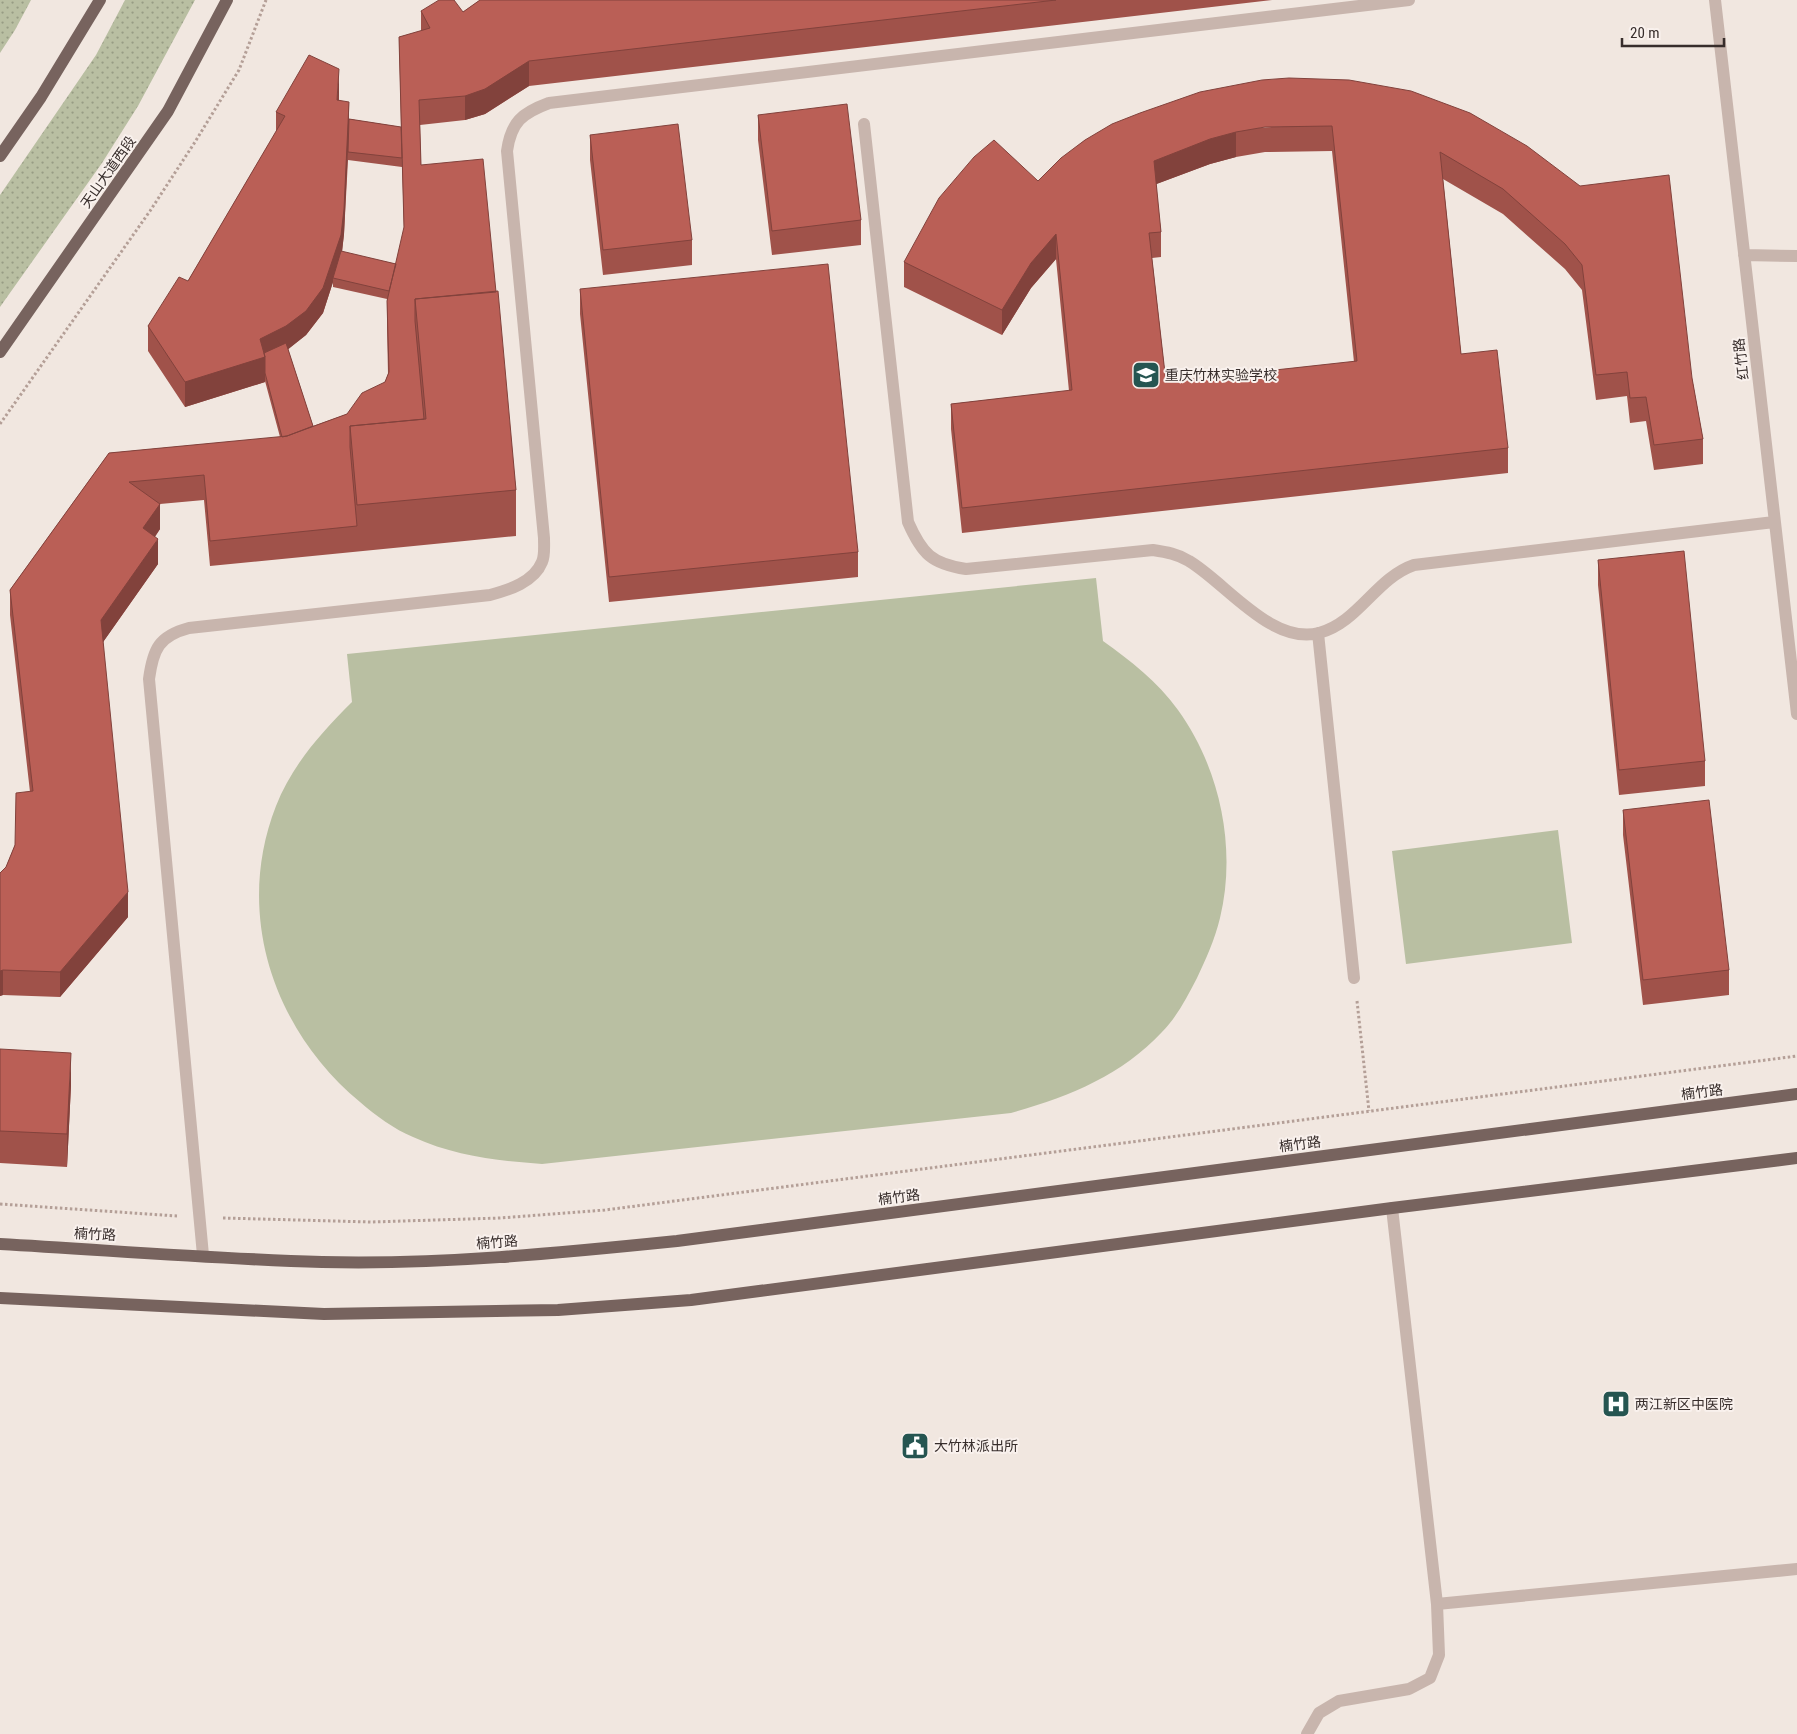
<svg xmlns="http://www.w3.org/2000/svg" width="1797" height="1734" viewBox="0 0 1797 1734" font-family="'Roboto Condensed','Noto Sans SC',sans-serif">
	<defs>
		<pattern id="grass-dots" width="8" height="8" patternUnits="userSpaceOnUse" patternTransform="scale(1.25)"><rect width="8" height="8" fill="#b9bfa2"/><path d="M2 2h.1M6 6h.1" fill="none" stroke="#979c84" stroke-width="1.8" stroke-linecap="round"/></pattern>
	</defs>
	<rect width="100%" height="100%" fill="#f1e7e0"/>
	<!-- grass -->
	<path fill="url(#grass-dots)" d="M0,0H31L15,30L0,53Z
		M125,0H195L138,106L102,163L0,307V195L96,55Z"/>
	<!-- park -->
	<path fill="#b9bfa2" d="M1096,578L1103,641C1131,661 1157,681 1178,710C1220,768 1237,848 1220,918C1215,939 1206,959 1197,978C1187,997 1177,1017 1162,1032C1121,1076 1068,1097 1011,1113L542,1164C497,1161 455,1156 413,1137C394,1129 376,1116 360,1102C273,1030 234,913 276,806C292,765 321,733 352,702L347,654Z
		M1558,830L1572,943L1406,964L1392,851Z"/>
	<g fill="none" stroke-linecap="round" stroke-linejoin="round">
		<!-- path -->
		<path stroke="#b49f97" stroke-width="3" stroke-dasharray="2.5 2.5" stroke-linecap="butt" d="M0,424L150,211L195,142L239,70L266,0
			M1357,1001L1369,1111
			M0,1204L177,1216
			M223,1218L371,1222L500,1218L605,1210L1797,1056"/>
		<!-- minor -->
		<path stroke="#c8b5ad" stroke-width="12" d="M1715,0L1797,714
			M864,124L908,522C922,554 932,564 966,569L1153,550C1166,552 1178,554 1189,561C1226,583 1271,645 1319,633C1358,623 1376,578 1414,565L1774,522
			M1744,255L1797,256
			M1318,633L1354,978
			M203,1255L149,679C153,649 159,636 189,628L490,595C509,590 534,582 542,562C545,556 544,545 544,538L507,151C511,122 522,113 549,103L1409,0
			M1437,1604L1797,1569
			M1307,1734L1319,1713L1339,1701L1409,1689L1430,1678L1439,1655L1437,1604L1392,1208"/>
		<!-- major -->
		<path stroke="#77635e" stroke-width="12" d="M0,156L41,97L100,0
			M0,352L168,111L227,0
			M0,1244C107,1250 214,1259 322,1262C440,1265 559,1253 677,1241L1797,1094
			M0,1298L324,1314L558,1310L691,1300L1392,1208L1797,1158"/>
	</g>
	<!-- wall -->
	<path fill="#a0524a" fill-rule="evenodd" d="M480,0H1272L529,86L485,114L465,120L420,125L421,165L496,292L516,490V536L210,566L204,500L160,504V529L155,537L158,564L103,642L128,917L60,997L3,995L0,996V873L6,867L15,845L30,792L10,615V590L109,453L280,437L265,381V382L185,407L148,351V326L188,281L276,132V112L339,94V100L349,119L401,127L399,37L421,31V11L463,12ZM348,160L402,167V162L404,230L396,264L342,252L344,234ZM333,282V287L387,299V326L388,374L385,382L347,414L313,426L288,349L306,335L323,313Z
		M1470,113L1692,378L1703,439V464L1654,470L1646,421L1630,423L1627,396L1596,400L1582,290L1565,269L1503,214L1443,179L1461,354L1508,448V473L962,533L951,429V404L1069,391L1056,259L1031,288L1002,335L904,287V262L1038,181L1085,140ZM1332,151L1354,362L1166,382L1152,258L1161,257V232L1156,184L1210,164L1236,157L1265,152Z
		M758,115L861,220V245L772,255L758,140Z
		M590,135L692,240V265L603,275L590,160Z
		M580,289L858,552V577L609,602L580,314Z
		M1598,560L1705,761V786L1619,795L1598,585Z
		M1623,810L1729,970V995L1643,1005L1623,835Z
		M0,1049L71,1085L67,1167L0,1163Z"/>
	<!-- shaded-wall -->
	<path fill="#82423c" d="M529,61V86L485,114L465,120V96Z
		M339,69V94L337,125V100Z
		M349,102V127L344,234L341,260L333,278V282L323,313L306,335L286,351L265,361V382L185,407V382L260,339Z
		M1236,132V157L1210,164L1154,185V161L1210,139Z
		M1056,234V259L1031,288L1002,335V310L1031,263Z
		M160,504V529L143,553V528Z
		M158,539V564L101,645V620Z
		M128,892V917L60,997V972Z
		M3,970V995L0,996V971Z
		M71,1053V1085L67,1167V1134Z"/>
	<!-- building -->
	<path fill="#ba5f56" stroke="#82423c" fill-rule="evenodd" d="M439,0H454L463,12L480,0H1056L529,61L485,89L465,96L419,100L421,165L483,159L496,292L415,299V321L424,419L350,426V447L357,526L210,541L204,475L129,482L160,504L143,528L158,539L101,620L128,892L60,972L3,970L0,971V873L6,867L15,845L16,793L33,791L10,590L109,453L287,436L347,414L362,393L385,382L389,372L387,301L404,227L399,37L430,28L421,11Z
		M309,55L339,69L337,100L349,102L344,209L341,235L323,288L306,311L286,326L260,339L265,357L185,382L148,326L179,277L188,281L285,116L276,112Z
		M1289,78L1349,80L1411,91L1470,113L1527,146L1580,186L1669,175L1692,378L1703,439L1654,445L1646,397L1630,398L1627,372L1596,375L1582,265L1565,244L1503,189L1440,152L1461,354L1497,350L1508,448L962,508L951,404L1072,390L1056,234L1031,263L1002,310L904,262L939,198L974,157L994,140L1038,181L1061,158L1085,140L1112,124L1140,113L1200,92L1262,80ZM1332,126L1357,361L1166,382L1149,233L1161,232L1154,161L1210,139L1236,132L1265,127Z
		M847,104L861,220L772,231L758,115Z
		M349,119L401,127L402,158L348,152Z
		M678,124L692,240L603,250L590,135Z
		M341,251L396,264L389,291L333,278Z
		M828,264L858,552L609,577L580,289Z
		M498,291L516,490L357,505L350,426L426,419L415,299Z
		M286,343L313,426L287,436L282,437L265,373V357L264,353Z
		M1684,551L1705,761L1619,770L1598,560Z
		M1709,800L1729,970L1643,980L1623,810Z
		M0,1049L71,1053L67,1134L0,1131Z"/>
	<!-- icons -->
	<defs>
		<symbol id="school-square" viewBox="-11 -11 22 22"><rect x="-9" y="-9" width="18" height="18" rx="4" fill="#255551" stroke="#f9f1ed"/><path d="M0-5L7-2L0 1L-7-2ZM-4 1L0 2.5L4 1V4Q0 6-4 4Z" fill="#fff"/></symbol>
		<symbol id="hospital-square" viewBox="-11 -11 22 22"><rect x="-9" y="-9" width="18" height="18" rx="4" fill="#255551" stroke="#f9f1ed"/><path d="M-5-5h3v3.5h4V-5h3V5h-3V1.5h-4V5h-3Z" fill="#fff"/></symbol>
		<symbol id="civic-square" viewBox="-11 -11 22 22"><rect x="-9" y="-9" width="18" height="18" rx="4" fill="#255551" stroke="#f9f1ed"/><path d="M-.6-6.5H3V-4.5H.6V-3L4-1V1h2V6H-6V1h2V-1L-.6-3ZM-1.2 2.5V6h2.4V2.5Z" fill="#fff"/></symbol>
	</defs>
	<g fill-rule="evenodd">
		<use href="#school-square" x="1130" y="359" width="32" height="32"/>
		<use href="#hospital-square" x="1600" y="1388" width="32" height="32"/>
		<use href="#civic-square" x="899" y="1430" width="32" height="32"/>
	</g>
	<g text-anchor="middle" stroke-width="4" stroke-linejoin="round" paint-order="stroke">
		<!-- street labels -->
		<g font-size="14" fill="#372d2b" stroke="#f9f1ed">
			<text transform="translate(108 172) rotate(-55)" y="5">天山大道西段</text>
			<text transform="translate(1741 359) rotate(-97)" y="5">红竹路</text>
			<text transform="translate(1702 1092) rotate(-7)" y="5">楠竹路</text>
			<text transform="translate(1300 1144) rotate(-7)" y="5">楠竹路</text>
			<text transform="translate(899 1197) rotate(-7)" y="5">楠竹路</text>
			<text transform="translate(95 1234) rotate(3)" y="5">楠竹路</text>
			<text transform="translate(497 1242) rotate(-4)" y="5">楠竹路</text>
		</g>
		<!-- poi labels -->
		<g font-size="14" fill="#372d2b" stroke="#f9f1ed" text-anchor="start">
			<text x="1165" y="380">重庆竹林实验学校</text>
			<text x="1635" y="1409">两江新区中医院</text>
			<text x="934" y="1451">大竹林派出所</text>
		</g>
	</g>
	<!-- scale -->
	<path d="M1622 38v8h102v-8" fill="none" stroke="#372d2b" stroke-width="2.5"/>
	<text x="1630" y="38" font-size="15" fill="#372d2b" stroke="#f9f1ed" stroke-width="4" paint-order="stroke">20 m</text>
</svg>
